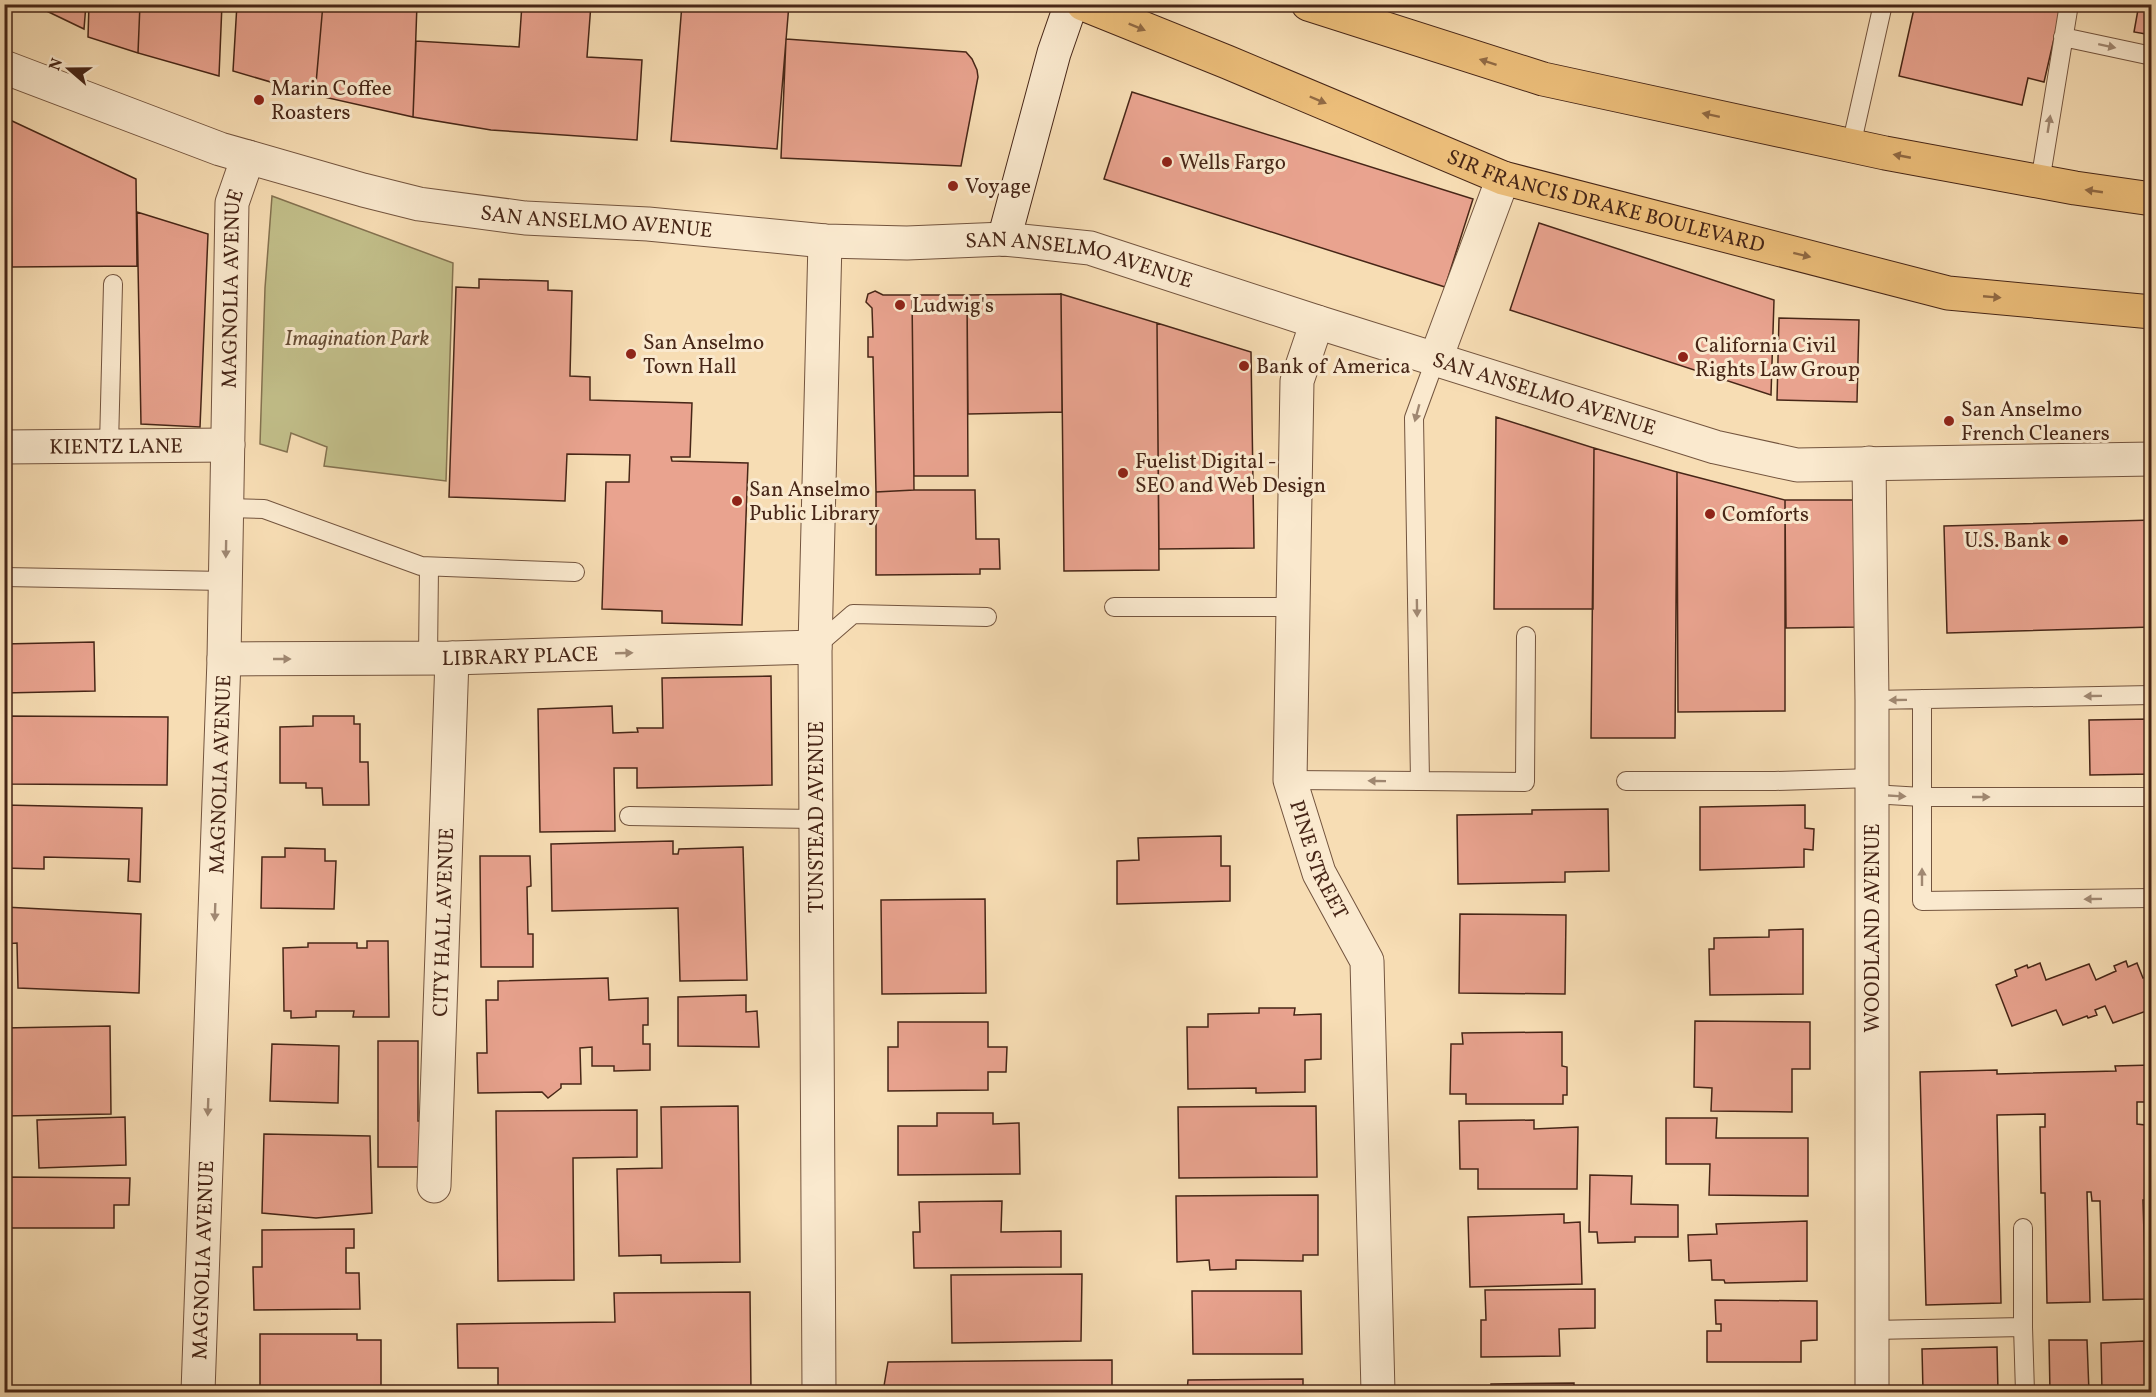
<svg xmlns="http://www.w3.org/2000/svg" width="2156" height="1397" viewBox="0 0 2156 1397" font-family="Vollkorn,serif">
	<rect width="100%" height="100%" fill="#f7ddb4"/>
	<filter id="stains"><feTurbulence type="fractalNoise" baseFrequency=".00333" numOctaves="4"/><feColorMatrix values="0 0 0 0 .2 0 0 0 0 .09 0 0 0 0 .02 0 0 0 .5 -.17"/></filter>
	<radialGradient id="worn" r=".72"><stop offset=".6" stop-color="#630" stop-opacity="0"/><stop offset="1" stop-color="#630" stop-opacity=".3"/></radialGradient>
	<!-- green -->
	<path fill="#c2bf8a" stroke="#847250" stroke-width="1.5" d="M272,196L453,263L446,481L324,466L327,447L291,433L287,452L260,444L265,288Z"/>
	<!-- building -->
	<path fill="#e9a38f" stroke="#472617" stroke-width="1.5" d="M32,4H86L84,29Z
		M89,4H140L138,53L88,37Z
		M140,4H222L219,76L138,53Z
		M237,4H323L315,95L233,71Z
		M323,4H417L413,117L315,95Z
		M522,4H591L587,57L642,60L637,140L491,130L413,117L416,41L519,47Z
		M682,4H789L777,149L671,141Z
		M1915,4H2062L2044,82L2028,78L2022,105L1899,76Z
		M2139,4H2152V35L2134,32Z
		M786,39L966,52L972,59L977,70L978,77L961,166L781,158Z
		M1132,92L1473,199L1445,287L1104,179Z
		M4,107L9,108L11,229H4Z
		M10,120L136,179L137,266L12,267Z
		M137,212L208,234L200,427L141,424Z
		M1539,223L1774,300L1771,395L1510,310Z
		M479,279L548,281V290L572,291L570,376L590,377V400L692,403L690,457H671L672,461L748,463L742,625L662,623V611L602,609L606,482H629L630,455L567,454L565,501L449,497L456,287L479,288Z
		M875,291L883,295H912L914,490L876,492L873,357H868V337H873L872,308L866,302L868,294Z
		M1061,294L1157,323L1159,570L1064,571Z
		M1061,294L1062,412L968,414L967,295Z
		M912,295H967L968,476H914Z
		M1779,318L1859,320L1857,402L1777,400Z
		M1157,323L1251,352L1254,548L1159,549Z
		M1496,417L1594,448L1593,609H1494Z
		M1594,448L1677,472L1675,738H1591Z
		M1677,472L1785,500V711L1678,712Z
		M914,490H975L976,539H999L1000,569H980V574L876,575V492Z
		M1785,500H1860L1862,627L1786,628Z
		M2152,520V627L1947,633L1944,526Z
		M94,642L95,691L4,693V644Z
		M771,676L772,785L637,788V768H614L615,831L540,832L538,709L612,706L613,733L638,732L637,728H663L662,678Z
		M4,716L168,717L167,785L4,784Z
		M313,716H354V724H360V762H368L369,805H323L322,788H306V783H280V727L313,726Z
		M2152,719V774L2090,775L2089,720Z
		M4,805L142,808L140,882L128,881L129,859L44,857V869L4,868Z
		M1805,805V828L1814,829L1813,850L1804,849V867L1700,870V807Z
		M1608,809L1609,871L1565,872V882L1458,884L1457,815L1532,814V810Z
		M1221,836V866H1230V901L1117,904V861L1139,860L1138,838Z
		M673,841V854H678L679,849L743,847L747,980L680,981L678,908L552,911L551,844Z
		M285,848L325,849V861H336L334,909L261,908L262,857H285Z
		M480,856H530L531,886L527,887L528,934H533V967H481Z
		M985,899L986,993L882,994L881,900Z
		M4,907L141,914L139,993L18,988L17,943L4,944Z
		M1460,914L1566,915L1565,994L1459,993Z
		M1803,929V994L1710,995L1709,949H1714V938L1769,937V930Z
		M367,941H388L389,1017H353L354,1011H316V1017L291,1018V1011H284L283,948L308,947V943H357V948H367Z
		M2126,961L2128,967L2137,963L2143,978L2152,974V1009L2113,1023L2105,1006L2095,1010L2097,1015L2088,1018L2087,1016L2063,1025L2056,1010L2012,1026L1996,985L2017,976L2015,970L2027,965L2028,968L2040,963L2046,980L2089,964L2096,980L2116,971L2114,966Z
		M608,978L609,1000L648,998V1025H643V1044H650V1070L614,1071V1066H592V1047L580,1048L581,1084H561V1088L548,1098L542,1092L478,1093L477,1053H487L486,1000H498V981Z
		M746,995V1012L757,1011L759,1047L678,1046V997Z
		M1259,1008H1295L1294,1015L1321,1014V1059L1305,1060V1092L1256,1093V1088L1188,1089L1187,1027H1208V1014L1259,1013Z
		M1695,1021L1810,1022V1069H1792V1112L1711,1111L1712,1088L1694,1087Z
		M898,1022H988V1047H1007L1006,1072H988V1090L888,1091V1047H898Z
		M110,1026L111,1114L4,1116V1028Z
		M1562,1032V1066L1567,1067V1095H1563V1104H1466V1094H1450L1451,1044H1463L1462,1033Z
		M378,1041H418V1121H422V1167H378Z
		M272,1044L339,1046L338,1103L270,1101Z
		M2152,1065V1102H2137V1124L2145,1125L2147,1200H2143L2146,1299L2103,1300L2100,1201H2092L2091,1192H2087L2090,1302L2047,1303L2045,1193H2041L2040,1127H2045V1114L1997,1115L2001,1303L1926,1305L1920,1072L1997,1070V1074L2116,1071L2115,1066Z
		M738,1106L740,1262L661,1263V1255L619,1256L617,1169L662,1168L661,1107Z
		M1316,1106L1317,1177L1179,1178L1178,1107Z
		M637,1110V1157L573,1158L574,1280L498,1281L496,1111Z
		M937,1113H993V1124L1019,1123L1020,1174L898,1175V1126H937Z
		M125,1117L126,1165L39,1168L37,1120Z
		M1666,1118H1717L1716,1138H1808V1196L1709,1195L1710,1164H1666Z
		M1534,1120V1129L1578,1127L1577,1189H1478V1169H1460L1459,1121Z
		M264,1134L370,1136L372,1213L316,1218L262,1213Z
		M1590,1175L1632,1176L1631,1204L1678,1205V1237H1635V1242L1598,1243L1597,1232H1589Z
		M4,1177L130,1178L129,1205H114V1228H4Z
		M1318,1195V1255H1303V1261L1236,1260V1269L1210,1270L1209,1260L1177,1262L1176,1196Z
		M1002,1201L1001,1232L1061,1231V1267L914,1268L913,1232H920L919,1202Z
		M1564,1214V1223L1580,1222L1582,1284L1470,1287L1468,1217Z
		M1807,1221V1281L1725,1283L1724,1280H1712L1711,1260L1689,1261L1688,1235L1717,1234L1716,1224Z
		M354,1229V1248H346V1273H359L360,1309L254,1310L253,1267H262V1230Z
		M1082,1274L1081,1341L952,1343L951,1275Z
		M1595,1289V1328L1559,1329L1560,1356L1481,1357V1320H1486L1485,1290Z
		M1192,1291H1301L1302,1354H1193Z
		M750,1292L751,1392H498V1368H458L457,1324L615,1322L614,1293Z
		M1715,1300L1817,1301V1340L1801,1341V1362H1707V1331H1721V1324H1716Z
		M260,1334H357V1340H381V1392H260Z
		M2049,1340H2087L2089,1392H2050Z
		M2144,1341L2145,1392H2102L2101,1343Z
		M1997,1347L1998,1392H1923L1922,1349Z
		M1112,1360V1392H883L888,1362Z
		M1303,1379V1392H1187L1188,1380Z
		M1574,1383V1392H1491V1384Z
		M8,1387L124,1389V1392H8Z"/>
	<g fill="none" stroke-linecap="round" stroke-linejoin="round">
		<defs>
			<path id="service" d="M2063,37L2152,56
				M1851,146L1883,4
				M2040,182L2069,4
				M109,445L113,284
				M227,508L264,509L421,566L575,572
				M4,577L225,581
				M1114,607H1293
				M815,647L853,614L987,617
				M428,658L429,567
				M1922,699V901L2152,898
				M1872,700L2152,695
				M1290,780L1420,781L1414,418L1436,358
				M1420,781L1525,782L1526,636
				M1626,781H1775L1872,778
				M1872,794L1922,797H2152
				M629,816L816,819
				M2023,1327L2025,1392
				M1872,1330L2023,1327V1228"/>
			<g id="minor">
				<path id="s1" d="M1317,322L1297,381L1290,780L1319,873L1367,961L1378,1392"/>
				<path id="s2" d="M4,447L228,445"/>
				<path d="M1869,463L1872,700V1392"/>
				<path id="s3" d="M224,659L452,658L815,647"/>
				<path id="s4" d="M434,1186L452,658"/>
				<path id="s5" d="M198,1392L224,659L232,203L248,157"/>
				<path d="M819,1392L815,647L825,241"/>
			</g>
			<g id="tertiary">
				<path id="s6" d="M4,67L220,149L363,190L419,204L525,218L648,224L825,241L907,243L1004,239L1090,248L1317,322L1715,447L1797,465L2152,459"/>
				<path d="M1436,358L1503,178"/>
			</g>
			<path id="secondary" d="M1004,239L1054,53L1071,4"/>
			<g id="primary">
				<path id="s7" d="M1083,4L1227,62L1503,178L1948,293L2152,312"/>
				<path d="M1308,4L1543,79L1885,153L2075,188L2152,199"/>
			</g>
		</defs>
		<!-- service casing -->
		<use href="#service" stroke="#73543e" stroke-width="20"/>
		<!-- minor casing -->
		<use href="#minor" stroke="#73543e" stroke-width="35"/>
		<!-- tertiary casing -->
		<use href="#tertiary" stroke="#73543e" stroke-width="35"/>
		<!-- secondary casing -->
		<use href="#secondary" stroke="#472617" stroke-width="35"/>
		<!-- primary casing -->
		<use href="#primary" stroke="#472617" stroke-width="35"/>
		<!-- service -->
		<use href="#service" stroke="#fae9ce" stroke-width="18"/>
		<!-- minor -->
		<use href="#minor" stroke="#fae9ce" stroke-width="33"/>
		<!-- tertiary -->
		<use href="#tertiary" stroke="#fae9ce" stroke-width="33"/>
		<!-- secondary -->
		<use href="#secondary" stroke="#fae9ce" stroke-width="33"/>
		<!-- primary -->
		<use href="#primary" stroke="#ecbe7a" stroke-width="33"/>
	</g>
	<!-- one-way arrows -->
	<defs><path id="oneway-solid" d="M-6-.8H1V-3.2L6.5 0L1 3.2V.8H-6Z" transform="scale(1.5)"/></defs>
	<g fill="#916a44">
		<use href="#oneway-solid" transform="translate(1137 27) rotate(22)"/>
		<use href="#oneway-solid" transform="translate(1488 62) rotate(-162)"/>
		<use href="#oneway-solid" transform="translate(1318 100) rotate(23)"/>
		<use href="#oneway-solid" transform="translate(1711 115) rotate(-168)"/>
		<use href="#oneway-solid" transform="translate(1902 156) rotate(-169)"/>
		<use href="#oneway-solid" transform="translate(2094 191) rotate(-172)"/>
		<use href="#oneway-solid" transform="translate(1802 255) rotate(14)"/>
		<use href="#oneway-solid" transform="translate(1992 297) rotate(5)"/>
	</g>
	<g fill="#a08872">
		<use href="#oneway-solid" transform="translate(2107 46) rotate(12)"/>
		<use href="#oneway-solid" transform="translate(2049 124) rotate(-81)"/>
		<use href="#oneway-solid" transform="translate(1417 413) rotate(105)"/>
		<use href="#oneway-solid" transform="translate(226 549) rotate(91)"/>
		<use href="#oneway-solid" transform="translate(1417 608) rotate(89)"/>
		<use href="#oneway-solid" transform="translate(624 653) rotate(-2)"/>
		<use href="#oneway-solid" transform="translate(282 659)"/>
		<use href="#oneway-solid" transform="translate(2093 696) rotate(179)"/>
		<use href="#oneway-solid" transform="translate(1898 700) rotate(179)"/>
		<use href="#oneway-solid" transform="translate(1377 781) rotate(-179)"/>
		<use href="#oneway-solid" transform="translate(1897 796) rotate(3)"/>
		<use href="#oneway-solid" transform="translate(1981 797)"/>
		<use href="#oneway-solid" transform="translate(1922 877) rotate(-90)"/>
		<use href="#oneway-solid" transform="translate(2093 899) rotate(179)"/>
		<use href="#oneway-solid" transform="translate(215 912) rotate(92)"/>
		<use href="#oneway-solid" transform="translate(208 1107) rotate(92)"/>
	</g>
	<!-- markers -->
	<g fill="#8f2418" stroke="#fae9ce" stroke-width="2">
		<circle cx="259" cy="100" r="6"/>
		<circle cx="1167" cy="162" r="6"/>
		<circle cx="953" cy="186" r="6"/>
		<circle cx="900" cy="305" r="6"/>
		<circle cx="631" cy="354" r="6"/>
		<circle cx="1683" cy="357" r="6"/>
		<circle cx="1244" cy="366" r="6"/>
		<circle cx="1949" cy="421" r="6"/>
		<circle cx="1123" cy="473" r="6"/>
		<circle cx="737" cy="501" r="6"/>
		<circle cx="1710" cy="514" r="6"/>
		<circle cx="2063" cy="540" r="6"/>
	</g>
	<g text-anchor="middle" stroke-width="6" stroke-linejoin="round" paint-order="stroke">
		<!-- poi labels -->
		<g font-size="21" fill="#472617" stroke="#fae9ce" text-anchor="start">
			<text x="271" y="95">Marin Coffee<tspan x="271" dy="24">Roasters</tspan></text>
			<text x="1179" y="169">Wells Fargo</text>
			<text x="965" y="193">Voyage</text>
			<text x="912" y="312">Ludwig's</text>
			<text x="643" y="349">San Anselmo<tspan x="643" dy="24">Town Hall</tspan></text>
			<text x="1695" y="352">California Civil<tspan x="1695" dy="24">Rights Law Group</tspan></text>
			<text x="1256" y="373">Bank of America</text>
			<text x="1961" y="416">San Anselmo<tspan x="1961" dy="24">French Cleaners</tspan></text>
			<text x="1135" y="468">Fuelist Digital -<tspan x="1135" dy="24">SEO and Web Design</tspan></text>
			<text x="749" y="496">San Anselmo<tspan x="749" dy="24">Public Library</tspan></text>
			<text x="1722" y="521">Comforts</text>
			<text x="2051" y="547" text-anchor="end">U.S. Bank</text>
		</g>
		<!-- street labels -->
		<g font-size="21" fill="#472617" stroke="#fae9ce">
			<text dy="7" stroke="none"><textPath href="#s7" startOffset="560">SIR FRANCIS DRAKE BOULEVARD</textPath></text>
			<text dy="7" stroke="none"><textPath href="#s6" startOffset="616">SAN ANSELMO AVENUE</textPath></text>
			<text dy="7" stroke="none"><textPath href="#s6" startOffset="1102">SAN ANSELMO AVENUE</textPath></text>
			<text dy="7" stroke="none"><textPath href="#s5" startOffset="1104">MAGNOLIA AVENUE</textPath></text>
			<text dy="7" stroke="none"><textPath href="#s6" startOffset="1588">SAN ANSELMO AVENUE</textPath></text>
			<text dy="7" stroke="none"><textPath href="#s2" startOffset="112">KIENTZ LANE</textPath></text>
			<text dy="7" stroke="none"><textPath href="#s3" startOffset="296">LIBRARY PLACE</textPath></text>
			<text dy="7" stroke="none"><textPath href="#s5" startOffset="618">MAGNOLIA AVENUE</textPath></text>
			<text transform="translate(816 817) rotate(-90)" y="7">TUNSTEAD AVENUE</text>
			<text dy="7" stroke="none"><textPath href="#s1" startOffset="546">PINE STREET</textPath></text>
			<text dy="7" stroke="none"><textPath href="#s4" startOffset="264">CITY HALL AVENUE</textPath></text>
			<text transform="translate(1872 928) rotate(-90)" y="7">WOODLAND AVENUE</text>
			<text dy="7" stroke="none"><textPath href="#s5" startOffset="132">MAGNOLIA AVENUE</textPath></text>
		</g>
		<!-- park labels -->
		<g font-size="21" font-style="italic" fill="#664c34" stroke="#fae9ce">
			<text x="357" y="345">Imagination Park</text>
		</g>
	</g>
	<!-- margin -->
	<rect width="2156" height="1397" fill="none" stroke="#f7ddb4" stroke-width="24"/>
	<rect x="6" y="6" width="2144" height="1385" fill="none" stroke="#472617" stroke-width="3"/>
	<rect x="12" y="12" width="2132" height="1373" fill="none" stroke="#472617" stroke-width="1.5"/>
	<!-- north arrow -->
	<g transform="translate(69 69) rotate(290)" stroke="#fae9ce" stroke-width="4.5" paint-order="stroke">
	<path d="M0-4.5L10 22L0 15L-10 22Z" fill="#472617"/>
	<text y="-9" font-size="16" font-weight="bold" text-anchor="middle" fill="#472617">N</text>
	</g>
	<rect width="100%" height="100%" filter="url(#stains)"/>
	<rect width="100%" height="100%" fill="url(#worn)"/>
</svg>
